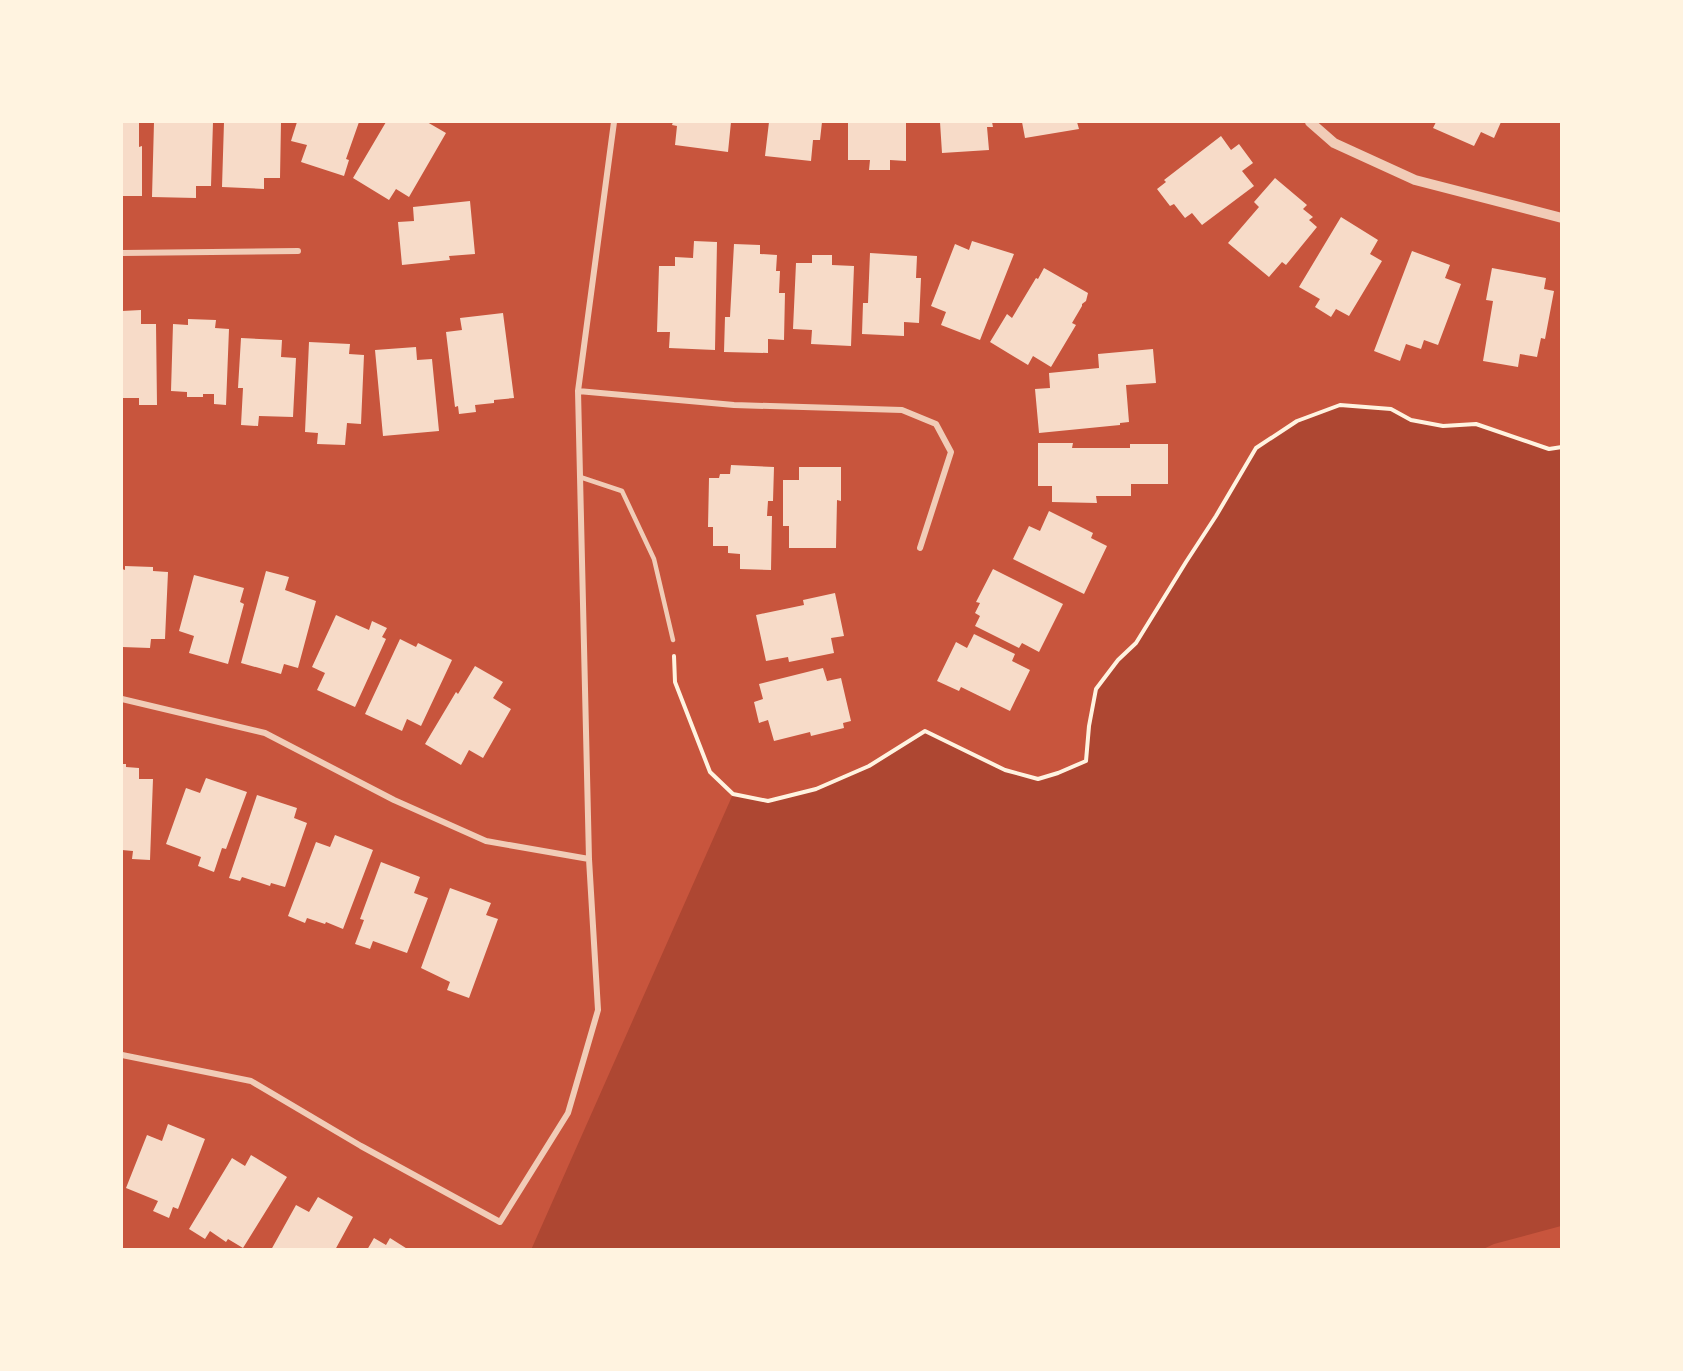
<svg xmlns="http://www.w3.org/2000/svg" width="1683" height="1371" viewBox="0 0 1683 1371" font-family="Lora,serif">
	<rect width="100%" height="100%" fill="#c8553d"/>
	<!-- green -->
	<path fill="#ae4732" d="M1340,405L1391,409L1411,420L1443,426L1476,424L1549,449L1561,447V1226L1494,1244L1481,1250H531L733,794L768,801L816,789L869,766L925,731L1005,770L1038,779L1086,761L1096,689L1118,660L1136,643L1256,448L1297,421Z"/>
	<!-- building -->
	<path fill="#f7dbc8" d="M122,122H139V147L142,146V196H122Z
		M154,122H213L211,186H196V198L152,197Z
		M224,122H281L280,178H264V189L222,187Z
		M297,122H359L346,159L349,160L344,176L301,162L307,145L291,141Z
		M386,122H427L446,133L409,197L396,189L389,200L353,178Z
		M673,122H731L728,152L675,145L677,126L672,125Z
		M769,122H822L820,140H813L811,161L765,156Z
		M848,122H906V161L890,160V170H869L870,160H848Z
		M940,122H992L993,127H987L989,150L942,153Z
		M1022,122H1077L1079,129L1025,138Z
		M1436,122H1501L1494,138L1481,132L1474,146L1433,128Z
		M1221,136L1231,150L1239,144L1253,163L1242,171L1254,186L1202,225L1192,213L1185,218L1174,204L1170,206L1157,189L1166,182L1164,180Z
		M1275,178L1307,205L1303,209L1313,217L1309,220L1317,227L1286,265L1282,262L1269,277L1228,243L1259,207L1254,202Z
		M470,201L475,254L449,256L450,260L402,265L398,222L414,221L413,207Z
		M1341,217L1378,240L1370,254L1382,261L1349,316L1336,309L1331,317L1315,307L1320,299L1299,287Z
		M694,241L717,242L715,350L669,348L670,332H657L659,266H675V257L693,258Z
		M972,241L1014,254L980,340L941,325L946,312L931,306L955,244L969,250Z
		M734,244L760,245V254L777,255L776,271H780L779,293H785L784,340L768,339V353L724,352L725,317H730Z
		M1412,251L1450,265L1445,278L1461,284L1438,345L1424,340L1421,349L1406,344L1400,361L1374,351Z
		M870,253L917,256L916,278H921L919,323L904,322V336L862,334L863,303H868Z
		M812,255H832V265L854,266L851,346L811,344L812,330L793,329L796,263H812Z
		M1044,268L1088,293L1086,301L1082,304V306L1072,323L1076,325L1051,367L1033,356L1028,365L990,342L1007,314L1012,318L1036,278L1038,279Z
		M1492,268L1546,278L1544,289L1554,291L1545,339L1541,338L1537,357L1520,354L1518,367L1483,361L1493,301L1486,300Z
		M141,310V324H156L157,405H139V398H122V311Z
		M503,313L514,398L494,400V403L475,405L476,412L459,414L458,406L455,407L446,332L462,330L460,318Z
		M188,319L216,320L215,328L229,329L226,405L214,404V394H203V397H187V392L171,391L173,324L188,325Z
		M241,338L282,340L281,357L296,358L293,417L259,416L258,426L241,425L243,388H238Z
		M309,342L350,344L349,354L364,355L361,424L347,423L345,445L317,444L318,433L305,432Z
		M416,347L417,360L432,359L439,431L383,436L375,350Z
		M1153,349L1156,383L1126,385L1129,422L1120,423V425L1039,433L1035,389L1050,388L1049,373L1099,368L1098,354Z
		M1038,443H1073L1072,448H1130V444H1168V484H1131V496H1096L1097,503L1052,502V486H1038Z
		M731,465L774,467L773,501H768L767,516H772L771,570L740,569V554L728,553V546H713V527H708L709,478H719L720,474H730Z
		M799,467H841V501L837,500L836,548H789V526H783V480H799Z
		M1049,511L1093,533L1091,538L1107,546L1084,594L1013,559L1029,526L1040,531Z
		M125,566L153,567V571L168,572L165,639H151L150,648L122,647V569L125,570Z
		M993,569L1063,604L1039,652L1022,643L1019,648L975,626L980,616L975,613L980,603L976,602Z
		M266,571L289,577L285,590L316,601L298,668L284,664L281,674L241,663Z
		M194,575L244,588L240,602L244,604L228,664L189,653L194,636L179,631Z
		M835,593L844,636L831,638L834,653L789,662L788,657L766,661L756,615L804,605L803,600Z
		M336,615L369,630L372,621L387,628L382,637L386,639L355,707L317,690L325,673L312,667Z
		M974,634L1015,654L1012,661L1030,670L1010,711L961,687L959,691L937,681L956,642L967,648Z
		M400,639L416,647L418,643L452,660L421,726L407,719L402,731L365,714Z
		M475,666L503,682L493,698L511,709L483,758L469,750L461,765L425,744L456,692L458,694Z
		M823,668L827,681L841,678L851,721L843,723L844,728L811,736L810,732L774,741L768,720L759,723L754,702L763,699L759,684Z
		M122,764H126V767L139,768V779H153L150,860L132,859L133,851L122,850Z
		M206,778L247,792L226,849L222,848L214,872L198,866L201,857L166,844L186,788L200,793Z
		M257,795L297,808L294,818L307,823L285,887L271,883L270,886L242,877L240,881L229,878Z
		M335,835L373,850L343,929L326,922L325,924L307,918L305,923L288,916L316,842L330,847Z
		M381,862L420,877L414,893L428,898L407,953L373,941L370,949L355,944L364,920L360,919Z
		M450,888L491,903L486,915L498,919L469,998L447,990L450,982L421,968Z
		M168,1124L205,1139L178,1209L173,1207L169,1218L153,1211L158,1201L126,1188L147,1135L162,1141Z
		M251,1155L287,1177L243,1248L228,1239L226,1242L210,1231L205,1239L189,1229L232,1158L245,1166Z
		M318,1197L353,1217L335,1250H271L296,1205L309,1212Z
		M374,1238L386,1245L390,1238L409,1250H367Z"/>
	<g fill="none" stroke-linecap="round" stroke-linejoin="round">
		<!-- path -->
		<path stroke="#fff3e0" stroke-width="4" d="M674,656L675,682L710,772L733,794L768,801L816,789L869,766L925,731L1005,770L1038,779L1058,773L1086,761L1089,726L1096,689L1118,660L1136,643L1186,562L1216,516L1256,448L1297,421L1340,405L1391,409L1411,420L1443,426L1476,424L1549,449L1562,447"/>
		<!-- service -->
		<path stroke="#f1ccb7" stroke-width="4.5" d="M580,477L622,491L654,559L673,640"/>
		<!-- minor -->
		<path stroke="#f1ccb7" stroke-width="6" d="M122,253L298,251
			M578,391L734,405L902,410L936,424L951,452L920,548
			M122,699L265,733L394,800L486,841L589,859
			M122,1055L251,1081L361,1146L500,1222L568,1113L598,1010L589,859L578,391L614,122"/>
		<!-- tertiary -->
		<path stroke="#f1ccb7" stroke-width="10" d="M1310,122L1334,143L1415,180L1562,218"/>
	</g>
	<!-- border -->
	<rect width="1683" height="1371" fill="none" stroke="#fff3e0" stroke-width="246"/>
</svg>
